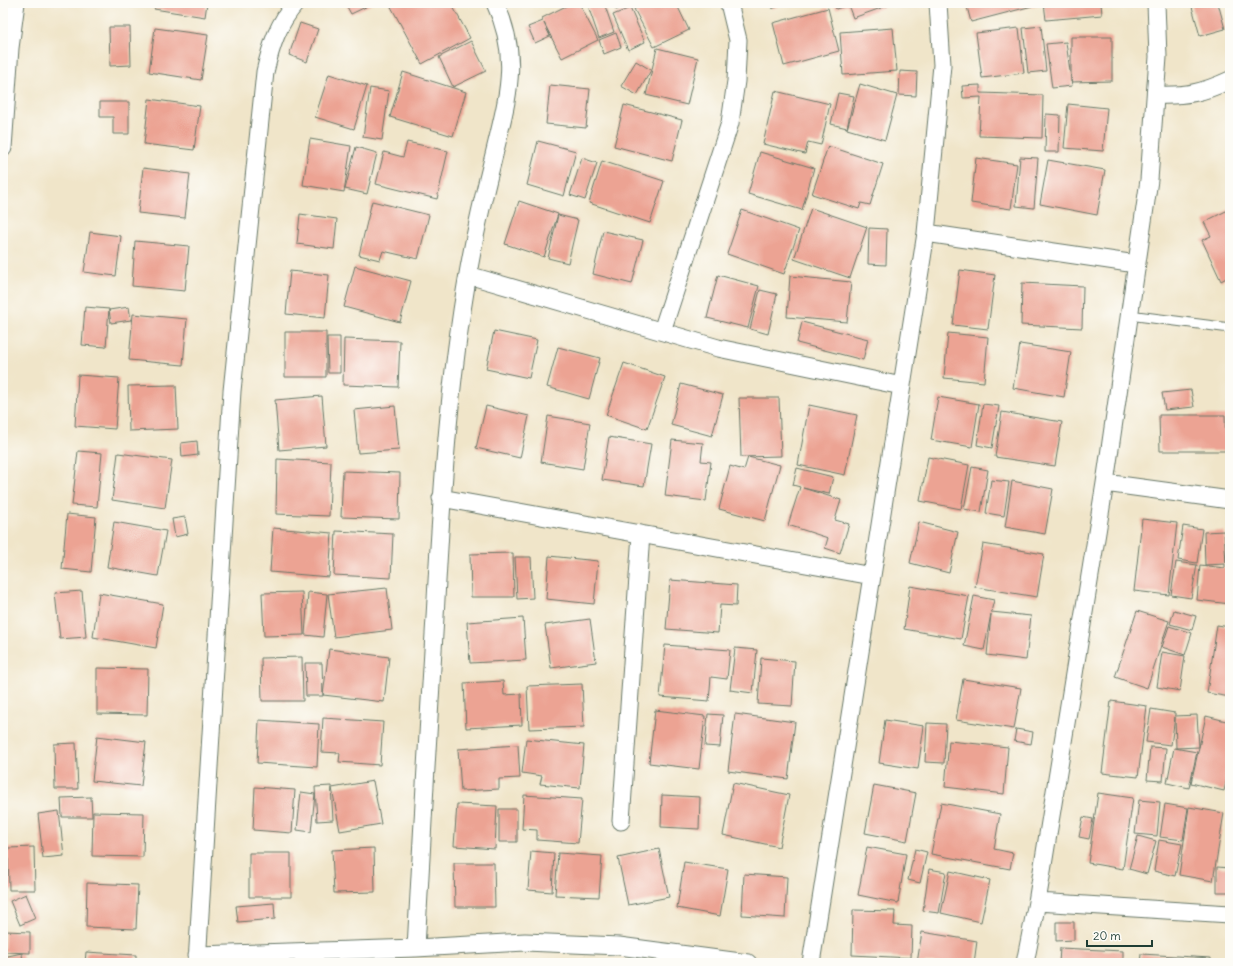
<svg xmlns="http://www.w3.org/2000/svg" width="1233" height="966" viewBox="0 0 1233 966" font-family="Delius,sans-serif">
	<rect width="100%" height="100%" fill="#fdfcf7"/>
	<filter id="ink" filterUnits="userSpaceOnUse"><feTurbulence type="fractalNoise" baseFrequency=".025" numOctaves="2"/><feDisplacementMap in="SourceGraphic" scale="8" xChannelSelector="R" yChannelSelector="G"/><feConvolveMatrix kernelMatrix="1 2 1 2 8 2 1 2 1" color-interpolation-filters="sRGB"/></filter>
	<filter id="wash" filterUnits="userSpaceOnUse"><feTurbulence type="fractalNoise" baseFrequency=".012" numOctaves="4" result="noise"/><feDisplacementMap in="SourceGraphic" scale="16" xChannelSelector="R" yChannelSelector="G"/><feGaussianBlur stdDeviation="0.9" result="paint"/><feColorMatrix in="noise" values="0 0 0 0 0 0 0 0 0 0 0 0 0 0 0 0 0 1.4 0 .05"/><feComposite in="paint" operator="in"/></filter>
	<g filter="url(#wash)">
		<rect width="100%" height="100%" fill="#f0e5c9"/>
		<g id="blocks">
			<!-- building -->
			<path fill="#eca393" d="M155,3H207L205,17L154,9Z
				M345,3H374L351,14Z
				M389,3H451L470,38L422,64Z
				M572,3H579L598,40L562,58L544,23L550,36L535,43L528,27L543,21L542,18Z
				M587,3H604L614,32L599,38Z
				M613,3H626L627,5L616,10Z
				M646,3H676L689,30L654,47L634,9Z
				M769,3H784L772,9Z
				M834,3H895L853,18L848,5L836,9Z
				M966,3H1040V4L971,22Z
				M1044,3H1101L1102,15L1046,20Z
				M1191,3H1218L1225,29L1200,36Z
				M630,8L645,42L628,50L613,15Z
				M828,8L839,51L784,66L773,23Z
				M300,23L318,29L307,62L289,55Z
				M1041,26L1046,71L1028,73L1023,28Z
				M109,27H130L131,65L110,66Z
				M155,28L208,35L201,80L149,72Z
				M893,28L897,71L843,75L840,32Z
				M1019,28L1024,73L982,78L976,33Z
				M616,33L621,47L604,54L599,40Z
				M1071,37H1112V81L1071,82Z
				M471,41L486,71L453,87L439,57Z
				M1066,42L1072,86L1052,88L1046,44Z
				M657,48L698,58L687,105L646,95Z
				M636,61L651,70L637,95L621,86Z
				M900,71L917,72L916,96L899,95Z
				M403,72L466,92L453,136L390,117Z
				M329,74L367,86L354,129L315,117Z
				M860,84L897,95L885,140L847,129Z
				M550,85L590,89L586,128L546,124Z
				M980,85V93L1043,95L1042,138L979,136L981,97L963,98L962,86Z
				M370,88L389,91L382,140L363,137Z
				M775,91L830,104L821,145L808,142L805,154L763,144Z
				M838,93L854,96L847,128L831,124Z
				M149,99L200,106L194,150L144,144Z
				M100,102H129V134H113V117H100Z
				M1068,104L1107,108L1103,151L1064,148Z
				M624,105L682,120L672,161L614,146Z
				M1046,114L1060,115L1059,152H1045Z
				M310,139L351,146L344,192L303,185Z
				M538,141L576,151L564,196L527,185Z
				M407,142L448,151L437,199L376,184L384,152L403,157Z
				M828,146L883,164L870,205L861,203L859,209L812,194Z
				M356,147L377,153L367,194L345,189Z
				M760,152L814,168L802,210L748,194Z
				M1020,157L1038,158L1034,208L1016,206Z
				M582,158L597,163L585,200L570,195Z
				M976,158L1017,164L1011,209L971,203Z
				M1048,160L1105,170L1097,215L1040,204Z
				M602,161L664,181L650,223L589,203Z
				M143,168L190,174L185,218L138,213Z
				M372,201L429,215L418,259L383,251L380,260L359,255Z
				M519,201L558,214L544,257L505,244Z
				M811,208L867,227L850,278L794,259Z
				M1230,209V276L1221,281L1202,240L1211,236L1204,222Z
				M742,210L799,230L784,274L727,254Z
				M300,214L337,219L334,249L297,244Z
				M558,215L578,220L568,263L548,258Z
				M869,228L887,229L886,265L868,264Z
				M603,231L643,240L632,284L593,274Z
				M90,232L121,236L116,276L84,272Z
				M135,241L189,246L185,291L132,286Z
				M355,266L411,281L400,322L344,307Z
				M960,270L995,275L988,329L953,325Z
				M290,271L329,275L325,318L286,314Z
				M718,275L759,286L748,328L707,318Z
				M790,276L851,282L847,322L787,317Z
				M1022,283L1083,286L1082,328L1021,325Z
				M760,290L777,294L768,334L750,329Z
				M85,307L109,309L106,347L82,345Z
				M129,307L131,320L111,323L109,310Z
				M133,314L187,319L183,365L129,360Z
				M802,322L868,339L863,360L797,343Z
				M494,331L537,340L529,378L486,369Z
				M285,332H326V377H285Z
				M948,333L988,337L984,382L944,378Z
				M327,337H340V373H328Z
				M344,339L400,341L398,387L343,385Z
				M1020,344L1071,352L1064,397L1013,388Z
				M558,347L600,358L589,399L547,387Z
				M624,363L665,377L647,429L606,415Z
				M78,375L119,378L115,429L75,426Z
				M681,384L723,395L712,436L671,425Z
				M176,385L178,429L129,431L128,386Z
				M1191,390L1194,407L1165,410L1162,393Z
				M322,396L326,446L279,450L275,400Z
				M938,397L979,404L972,447L931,440Z
				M739,398H779L781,456L741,457Z
				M983,404L999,406L992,448L977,445Z
				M809,405L857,415L845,475L798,465Z
				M395,406L399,450L358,453L354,410Z
				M486,406L529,416L520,458L476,448Z
				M1002,412L1062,422L1055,466L995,457Z
				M1159,415H1225L1226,451H1160Z
				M548,416L590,423L583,469L541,462Z
				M609,437L651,444L644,486L602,480Z
				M672,440L703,443L701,461L711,462L706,501L665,496Z
				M197,441L198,455L182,457L181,443Z
				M78,451L102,453L97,507L72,505Z
				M118,453L172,460L165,508L112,500Z
				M748,457L780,465L765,521L719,509L730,466L744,470Z
				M928,457L969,465L961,509L920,501Z
				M277,459L331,462L329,516L276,514Z
				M972,467L988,470L981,512L964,509Z
				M797,468L833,477L829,494L803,488L841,500L835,520L849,524L840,553L825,548L828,538L788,525L800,487L793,485Z
				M343,471L400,473L399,519L341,517Z
				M991,480L1009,482L1004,516L986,513Z
				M1012,481L1053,489L1045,534L1005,527Z
				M67,514L96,517L91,572L62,569Z
				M185,517L188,534L175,537L172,519Z
				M1142,519L1177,523L1169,595L1134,591Z
				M114,522L166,531L158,576L107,567Z
				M919,522L958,532L949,573L910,563Z
				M1183,526L1202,529L1197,563L1178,560Z
				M273,528L332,533L329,577L270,572Z
				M336,531L393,534L391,578L334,575Z
				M1224,531L1226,563L1229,534H1230V604L1197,600L1200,565L1225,568V564L1205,565L1204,532Z
				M983,544L1044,554L1037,597L975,587Z
				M513,553L514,597H471L470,554Z
				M549,556L598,561L594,604L546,599Z
				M515,557H531L533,598L517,599Z
				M1176,562L1197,565L1191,598L1171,595Z
				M670,580L737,585L736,606L720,605L718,633L666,629Z
				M910,586L969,596L961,639L904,629Z
				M387,588L392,630L334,637L328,594Z
				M82,591L86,637L60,639L55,593Z
				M302,592L304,635L264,636L262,593Z
				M308,592L327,594L323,637L305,635Z
				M99,593L163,604L156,648L93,637Z
				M974,596L994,600L991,612L1031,616L1026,660L987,655L991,614L984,650L964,646Z
				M1174,610L1196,616L1192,630L1170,624Z
				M1137,611L1169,621L1147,688L1115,677Z
				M523,618L526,660L470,663L467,622Z
				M590,619L596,662L551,668L545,625Z
				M1217,625L1230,627V697L1207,693Z
				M1169,626L1192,633L1185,655L1162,647Z
				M665,645L730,650L727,679L711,677L709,701L660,697Z
				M735,648L757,650L753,693L730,690Z
				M329,649L389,657L384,702L323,695Z
				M1162,652L1185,656L1180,691L1157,687Z
				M302,657L303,701H262L261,658Z
				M761,658L795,661L792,706L758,704Z
				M305,663H322L323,696H306Z
				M97,668L148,669L147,715L97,714Z
				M963,679L1021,688L1014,729L956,720Z
				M503,681L504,695L521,694L522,725L466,728L464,683Z
				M582,684L584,727L529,729L527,686Z
				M1111,701L1147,706L1138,777L1102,773Z
				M1151,709L1175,713V716L1197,715L1199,747L1176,748L1175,717L1171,745L1146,742Z
				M655,710L705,716L699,769L649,763Z
				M708,714L723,715L720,747L705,746Z
				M735,714L795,722L788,779L728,771Z
				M1206,716L1230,722V766L1224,791L1191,783Z
				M323,718L383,722L380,765L339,762L340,753L321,752Z
				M259,720L319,724L317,767L257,763Z
				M885,720L924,726L918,769L879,763Z
				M927,723L946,724L944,763L925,762Z
				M1016,729L1033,732L1031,744L1014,741Z
				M97,736L146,742L141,786L92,781Z
				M526,739L584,745L580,788L540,784L542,776L522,773Z
				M949,741L1008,747L1004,794L945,787Z
				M76,743L78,789H55L54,744Z
				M518,745L520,778L499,779V789L461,791L458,749Z
				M1150,747L1166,748L1163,781L1147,780Z
				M1174,748L1197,752L1189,788L1167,783Z
				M373,781L381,824L340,831L332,788Z
				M733,783L789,795L779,847L723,835Z
				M874,785L916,793L907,841L865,833Z
				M331,786L333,820L317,821L315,787Z
				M255,787L295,790L292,833L253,830Z
				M301,792L315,794L311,832L297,830Z
				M1098,793L1133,798L1123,869L1088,863Z
				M524,795L582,799L578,843L537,840V830L522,829Z
				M662,795L700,797L699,829L661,827Z
				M91,797L92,817H62L61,798Z
				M1139,800L1160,802L1157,836L1135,834Z
				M941,803L1000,814L994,849L1013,853L1010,869L931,854Z
				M457,804L497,806L495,849L454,846Z
				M1165,804L1188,808L1183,840L1160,837Z
				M1189,807L1224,813L1213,881L1179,875Z
				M499,809H517V842H499Z
				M59,811L64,856L43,858L38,814Z
				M93,812L144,813L143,857L92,856Z
				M1083,817L1093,819L1089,839L1079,837Z
				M1138,836L1156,841L1147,874L1129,869Z
				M1159,840L1182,844L1175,876L1154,871Z
				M34,847L35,890H9L8,848Z
				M867,847L906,854L898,903L858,895Z
				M374,848L375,892L334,893L332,850Z
				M659,849L669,897L628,905L618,858Z
				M915,849L927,852L920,883L908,880Z
				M531,851L554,853L552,892L528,890Z
				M249,853H291V897H249Z
				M558,853L602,856L599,897L555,895Z
				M684,862L728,869L720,916L677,908Z
				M454,863H494L495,907H455Z
				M1217,867L1230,868V892H1217Z
				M929,869L946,872L939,913L923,911Z
				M950,871L990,880L981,922L941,913Z
				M744,874L787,877L785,918L742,915Z
				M87,883L138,885L136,929L86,927Z
				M26,894L36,918L20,925L10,901Z
				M274,903L275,919L238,922L236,906Z
				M853,910L895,911L894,925L912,926L911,958L852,955Z
				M1056,922H1074V940L1056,941Z
				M5,931L30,932V953L4,952Z
				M922,932L977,941L974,963H917Z
				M1060,948L1123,951V963H1059Z
				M86,952L136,955V963H85Z
				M22,953L23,963H3V957Z
				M1141,954L1211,958V963H1140Z"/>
		</g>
	</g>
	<g filter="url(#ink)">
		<use href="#blocks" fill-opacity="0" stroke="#687868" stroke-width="1"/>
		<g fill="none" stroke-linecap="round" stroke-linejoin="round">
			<defs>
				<path id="service" d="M1129,315L1230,328"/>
				<path id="minor" d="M1156,95C1186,96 1202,93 1230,80
					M3,148L10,48L16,3
					M926,233L1136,264
					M468,275L718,348L902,386
					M662,331L730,123L736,81L738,40L729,3
					M1105,483L1230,500
					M441,498L872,576
					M621,821L641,534
					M1037,902L1230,914
					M416,948C422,838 428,727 435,617C442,487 450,355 477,227C483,197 491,168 498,138C510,88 518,52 495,3
					M197,955L416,948L525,942L619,946L748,963
					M197,963L232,391L265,72C271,46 278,23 296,3
					M811,963L926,233L942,65L938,3
					M1025,963L1037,902L1105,483L1149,180L1158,57L1156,3"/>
			</defs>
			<!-- service casing -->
			<use href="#service" stroke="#687868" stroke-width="11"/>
			<!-- minor casing -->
			<use href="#minor" stroke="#687868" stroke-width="19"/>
			<!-- service -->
			<use href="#service" stroke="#fff" stroke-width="9"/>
			<!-- minor -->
			<use href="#minor" stroke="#fff" stroke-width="17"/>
		</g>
	</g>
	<!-- margin -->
	<rect width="1233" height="966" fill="none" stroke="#fdfcf7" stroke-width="16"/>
	<!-- scale -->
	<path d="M1087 940v6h65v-6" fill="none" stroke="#1f3d34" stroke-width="2"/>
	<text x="1093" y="940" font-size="12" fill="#1f3d34" stroke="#fdfcf7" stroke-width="3" paint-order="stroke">20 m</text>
</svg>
